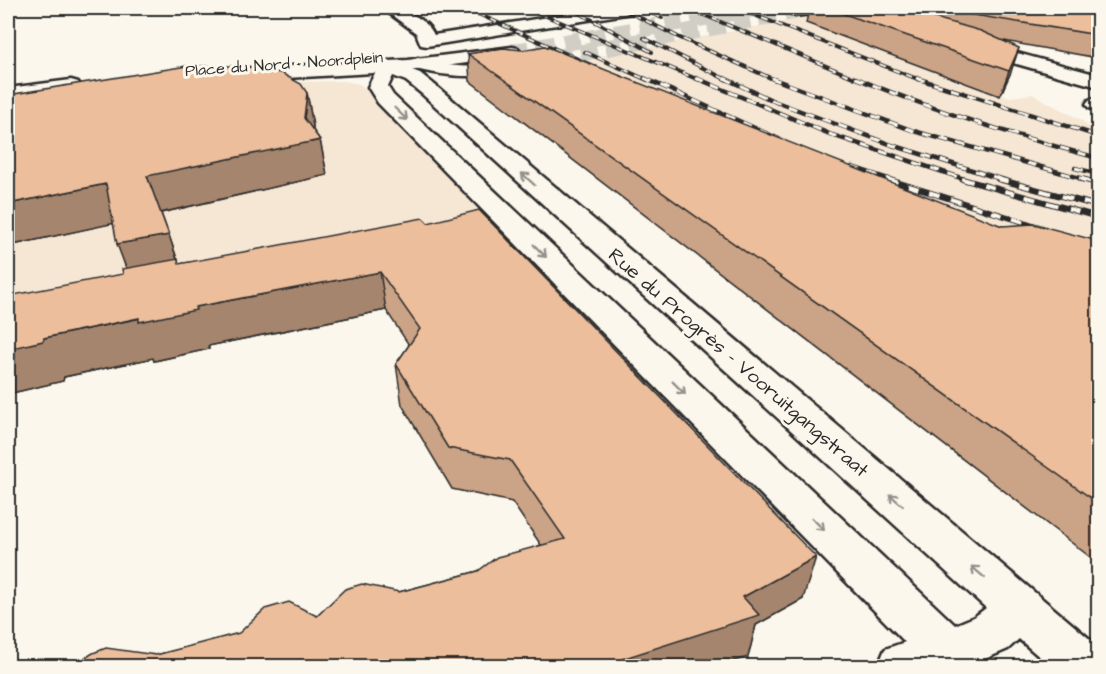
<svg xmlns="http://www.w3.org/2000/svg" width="1106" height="674" viewBox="0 0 1106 674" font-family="'Architects Daughter',sans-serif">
	<rect width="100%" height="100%" fill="#fbf7ec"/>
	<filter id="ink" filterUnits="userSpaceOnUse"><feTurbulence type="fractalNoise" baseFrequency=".0167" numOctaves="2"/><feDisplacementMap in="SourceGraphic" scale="12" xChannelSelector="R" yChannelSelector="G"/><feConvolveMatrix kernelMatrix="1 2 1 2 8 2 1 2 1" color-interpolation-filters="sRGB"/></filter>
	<g filter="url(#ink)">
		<!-- built -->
		<path fill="#f6e6d4" d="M814,16L809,23L933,71L1010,97L1032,94L1081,120L1098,134V279L573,61Z
			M344,81L359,84L365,88L476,200L480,205L479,210L473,216L8,308V117L249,83Z"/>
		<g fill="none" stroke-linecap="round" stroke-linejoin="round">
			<!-- street-tunnel -->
			<path stroke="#d1cec5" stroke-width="17" stroke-dasharray="17 9" stroke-linecap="butt" d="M529,63L795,11"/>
			<!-- secondary-tunnel -->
			<path stroke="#d1cec5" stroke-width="17" stroke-dasharray="17 9" stroke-linecap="butt" d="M512,52L758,8"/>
			<defs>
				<path id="street" d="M382,8C399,6 426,17 434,35L605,8H640L632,13L427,46L421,45L416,33Z
					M790,8H825L858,16L860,19L852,24L812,14L795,16L787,11Z
					M973,41L1098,75V87L967,50L964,46L967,42Z
					M418,58C437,63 456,68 476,66C490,64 506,58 520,61L522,65L520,69C479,79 452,78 411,68L409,64L411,60Z
					M387,61L420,73L436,86L1098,646V666H1050L1019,639L1008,649L985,659L988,666H878L885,649L905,642L378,103L368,87L380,63ZM393,76L406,81L422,94L986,608L974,617L955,625L393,95L388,87Z
					M1096,98H1098V111L1089,108L1086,104L1089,100Z"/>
				<path id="secondary" d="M512,47L518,48L521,52L518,56L408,71L235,81L228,79L225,75L228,71L235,69L408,60Z
					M71,80L78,82L81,86L78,90L8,100V88Z"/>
			</defs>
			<!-- street casing -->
			<use href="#street" stroke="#2b2b2b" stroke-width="5"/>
			<!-- secondary casing -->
			<use href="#secondary" stroke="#2b2b2b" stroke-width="5"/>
			<!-- street -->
			<use href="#street" fill="#fbf7ec" fill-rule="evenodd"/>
			<!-- secondary -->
			<use href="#secondary" fill="#fbf7ec" fill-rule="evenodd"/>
			<defs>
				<path id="rail-far2" d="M465,8L600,69
					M527,8L699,80
					M570,8L652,52
					M621,8L678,37L775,80
					M641,8L662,18
					M687,8L860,80
					M736,8L920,80
					M644,38L727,80
					M585,52L647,80"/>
				<path id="rail-far1" d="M644,78L779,139
					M696,78L832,135L967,180
					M724,78L778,103
					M771,78L914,131L1087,180
					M856,78C934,111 1016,136 1098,158
					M916,78L1098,136
					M771,100L892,145L1004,180
					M852,167L891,180
					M1075,168L1098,174"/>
				<path id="rail" d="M887,179L1046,229
					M962,179L1098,217
					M998,179L1098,206
					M1081,179L1098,183"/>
			</defs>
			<!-- rail-far2 casing -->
			<use href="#rail-far2" stroke="#2b2b2b" stroke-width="4"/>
			<!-- rail-far1 casing -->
			<use href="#rail-far1" stroke="#2b2b2b" stroke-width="4.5"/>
			<!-- rail casing -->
			<use href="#rail" stroke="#2b2b2b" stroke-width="6"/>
			<!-- rail-far2 -->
			<use href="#rail-far2" stroke="#fbf7ec" stroke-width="2" stroke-dasharray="7" stroke-linecap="butt"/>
			<!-- rail-far1 -->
			<use href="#rail-far1" stroke="#fbf7ec" stroke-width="3" stroke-dasharray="9" stroke-linecap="butt"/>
			<!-- rail -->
			<use href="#rail" stroke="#fbf7ec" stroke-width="4" stroke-dasharray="11" stroke-linecap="butt"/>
		</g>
		<!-- wall -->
		<path fill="#cba386" stroke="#2b2b2b" stroke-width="1.5" d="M809,8H866L874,10L876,9L877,8H1098V58L1004,41L1011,72L1000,96L806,23Z
			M468,54L1002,226L1098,241V563L470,81Z
			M307,93L313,126V130L320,140L327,175L161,213L179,264L428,223L803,599L756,625L748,657L156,655L317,616L399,592L478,571L541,545L512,502L452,489L402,405L396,364L409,345L386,310L208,346L209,349L154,361L153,358L64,377L63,381L8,394L123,274L126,269L113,223L8,246V95Z"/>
		<!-- shaded-wall -->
		<path fill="#a5856d" stroke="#2b2b2b" stroke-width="1.5" d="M1019,48L1011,72L1000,96L1009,71Z
			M307,93L313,126L312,142L320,140L327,175L160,213L147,176L304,118Z
			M106,184L120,222L8,246V204Z
			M169,235L182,275L132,284L117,244Z
			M380,272L386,310L208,346L209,349L154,361L153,358L64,377L63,381L8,394V349L44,338L195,307Z
			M816,557L803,599L756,625L748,657L718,666H600L743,597Z"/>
		<!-- building -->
		<path fill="#ecbe9c" stroke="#2b2b2b" stroke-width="1.5" d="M827,8H866L874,10L881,9V8H900L981,31L1019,48L1009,71Z
			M946,8H1098V35L968,14Z
			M545,46L1002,226L1034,224L1098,241V503L468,54L503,48L522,50Z
			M187,66H243L281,73L301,84L307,93L304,118L320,140L147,176L169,235L117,244L106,184L8,204V95Z
			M479,210L816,557L743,597L759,615L600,666H72L93,653L106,648L156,655L239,633L265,609L289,602L317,616L345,589L362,584L399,592L478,571L497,557L565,539L510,460L448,448L396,364L420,329L380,272L195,307L196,310L139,322V318L44,338L43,341L8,349V296L123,274L122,269L178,259L179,264L423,218L428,223Z"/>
		<!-- one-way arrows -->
		<defs><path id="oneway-shaft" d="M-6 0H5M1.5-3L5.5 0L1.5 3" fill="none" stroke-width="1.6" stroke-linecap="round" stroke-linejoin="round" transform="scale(1.5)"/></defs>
		<g stroke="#93918c">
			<use href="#oneway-shaft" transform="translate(401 114) rotate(44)"/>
			<use href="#oneway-shaft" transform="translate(528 179) rotate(-138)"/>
			<use href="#oneway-shaft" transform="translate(540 251) rotate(45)"/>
			<use href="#oneway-shaft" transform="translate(679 388) rotate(45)"/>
			<use href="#oneway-shaft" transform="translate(896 500) rotate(-139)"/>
			<use href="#oneway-shaft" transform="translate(818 524) rotate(45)"/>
			<use href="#oneway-shaft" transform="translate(978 572) rotate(-139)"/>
		</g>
	</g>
	<g text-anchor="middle" stroke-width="6" stroke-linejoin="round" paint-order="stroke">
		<!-- far-street labels -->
		<g font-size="16" fill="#2b2b2b" stroke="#fbf7ec">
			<text transform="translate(284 63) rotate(-4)" y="6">Place du Nord - Noordplein</text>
		</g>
		<!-- street labels -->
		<g font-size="20" fill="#2b2b2b" stroke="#fbf7ec">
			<text transform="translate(739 362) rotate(41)" y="7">Rue du Progrès - Vooruitgangstraat</text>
		</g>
	</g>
	<!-- margin -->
	<rect width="1106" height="674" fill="none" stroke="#fbf7ec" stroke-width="30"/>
	<rect x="15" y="15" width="1076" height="644" fill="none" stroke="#2b2b2b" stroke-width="2" filter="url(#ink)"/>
</svg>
